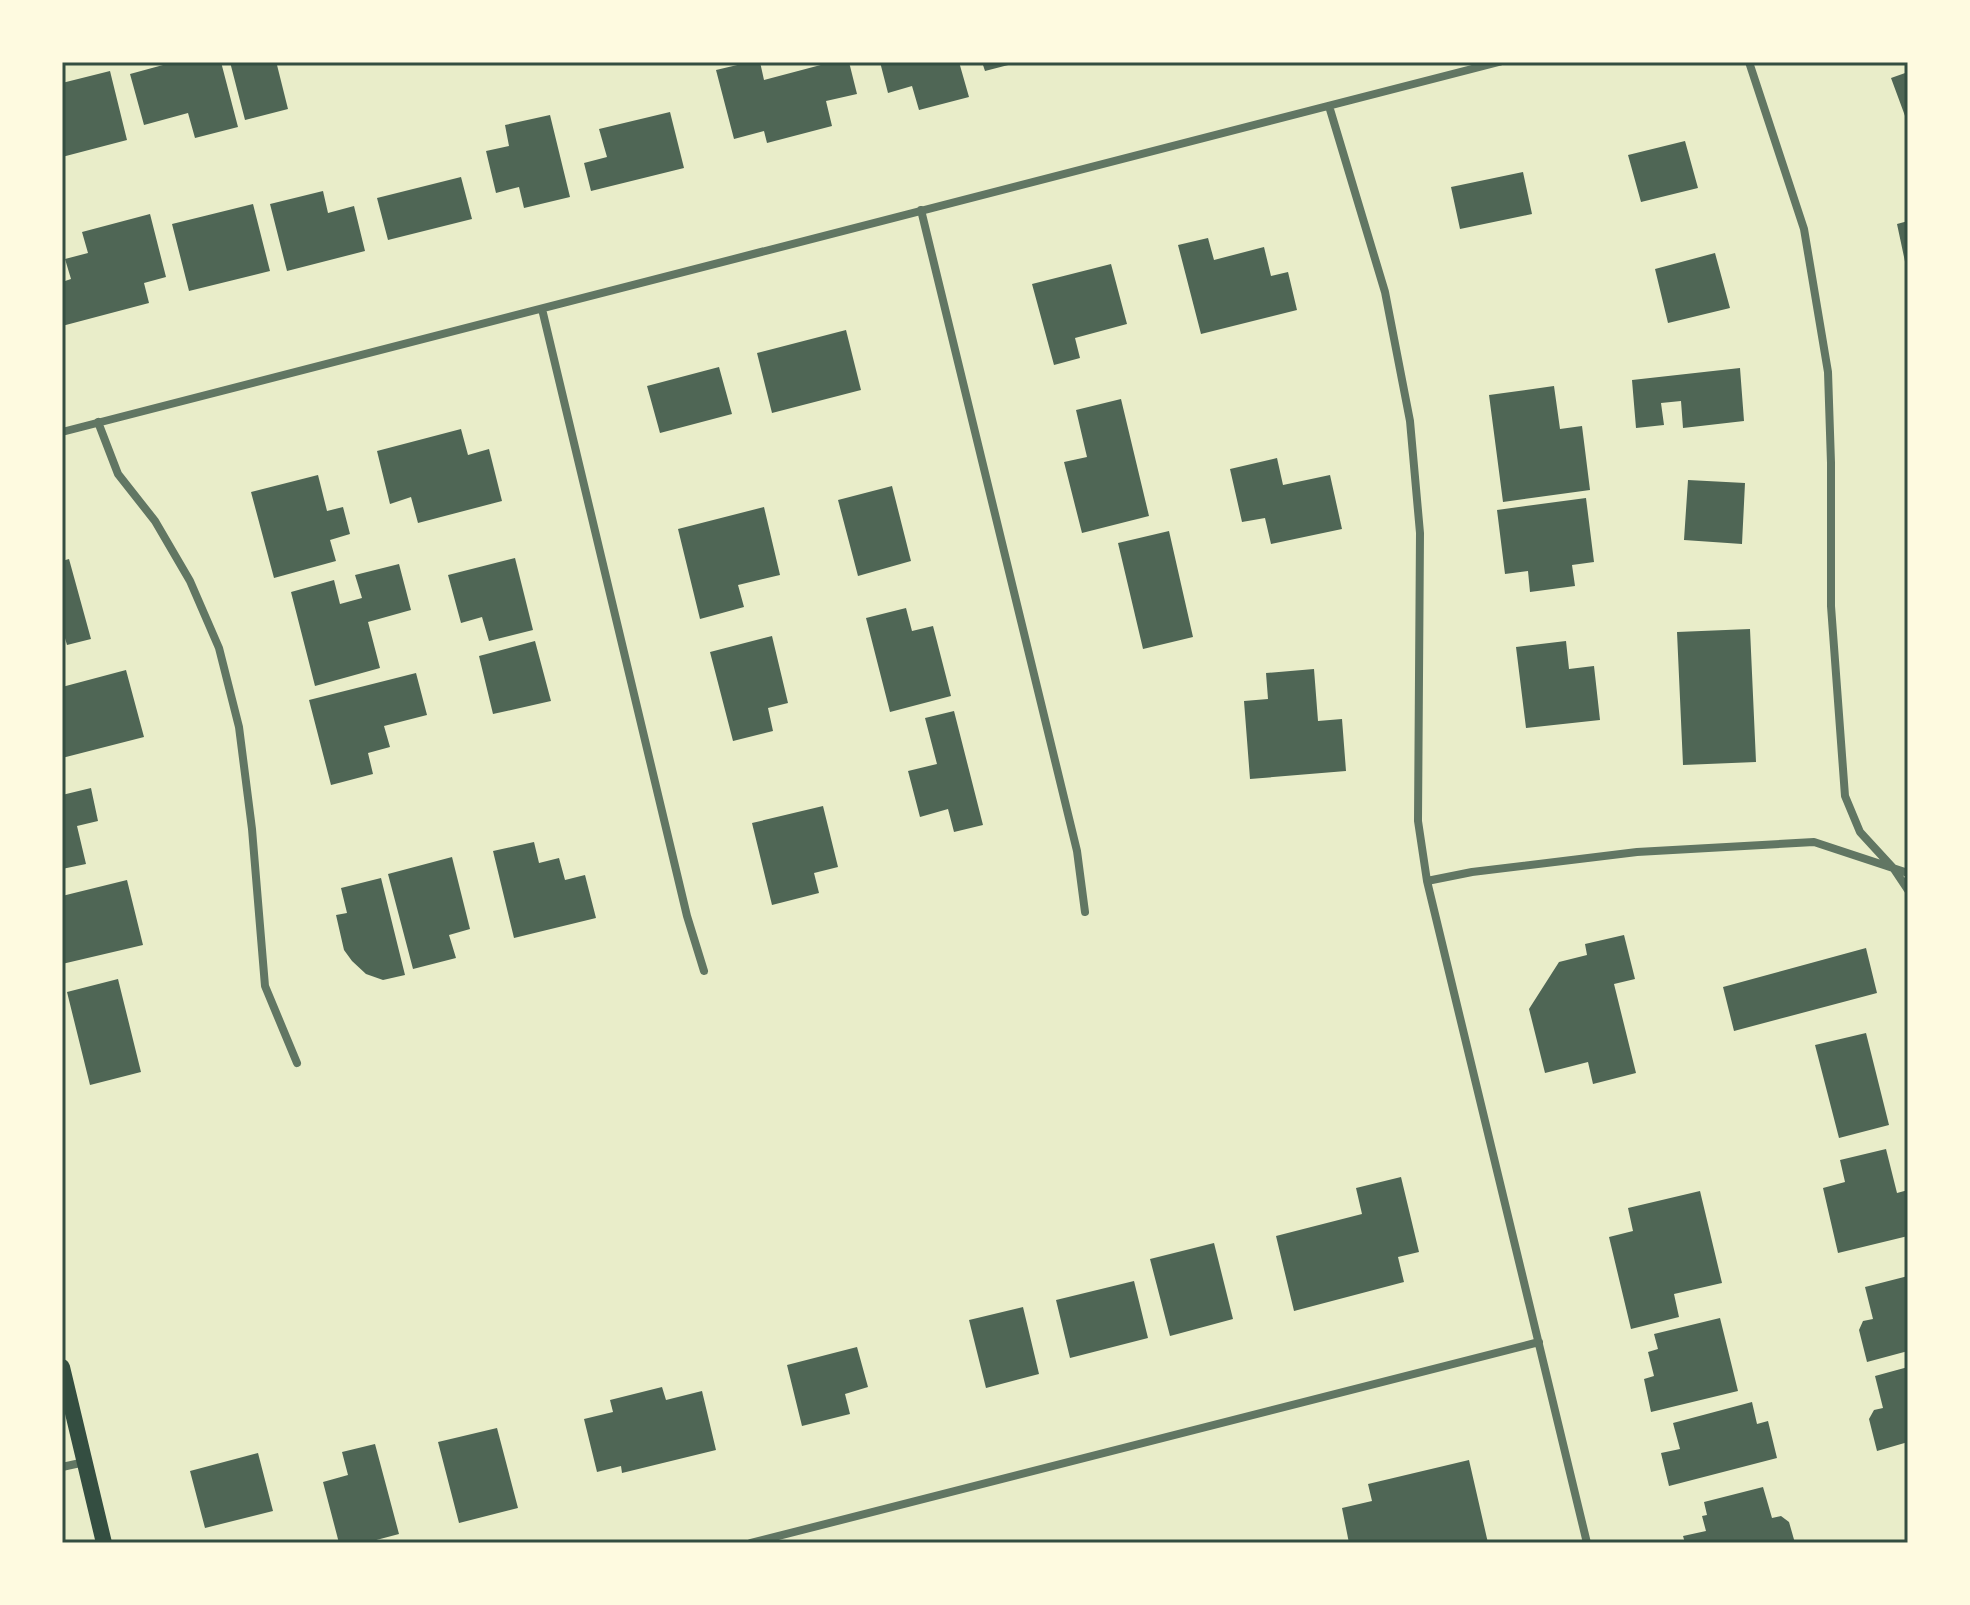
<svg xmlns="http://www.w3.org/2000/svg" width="1970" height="1605" viewBox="0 0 1970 1605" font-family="Inter,sans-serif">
	<rect width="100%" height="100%" fill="#e9edc9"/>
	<!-- building -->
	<path fill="#4f6655" d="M174,62H221L238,127L195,138L188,113L144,125L130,74Z
		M230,62H285L277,65L288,109L245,120Z
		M750,62H760L764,80L832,62H849L857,94L826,101L832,126L767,143L764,131L734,139L716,70Z
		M880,62H959L969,97L919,110L912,86L888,93Z
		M982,62H1016V63L985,71Z
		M110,71L127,140L62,157V83Z
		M1908,72V124L1891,78Z
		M670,112L684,168L591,191L584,163L607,157L599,129Z
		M550,115L570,197L524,208L519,187L496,193L486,151L509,146L505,125Z
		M1685,141L1698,188L1641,202L1628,155Z
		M1523,172L1532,214L1460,229L1451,187Z
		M461,177L472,219L388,240L377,198Z
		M323,191L328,213L354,206L365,251L287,271L270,204Z
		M253,204L270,271L189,291L172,224Z
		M150,214L166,277L144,283L149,303L62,326V282L71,279L65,259L88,253L82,232Z
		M1908,221V271H1907L1897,224Z
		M1208,238L1214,260L1264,247L1271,276L1288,272L1297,310L1201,334L1178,245Z
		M1715,253L1730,308L1668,323L1655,269Z
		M1111,264L1127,324L1075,338L1080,358L1054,365L1032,284Z
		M846,330L861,390L772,413L757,353Z
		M719,367L732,414L660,433L647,386Z
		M1740,368L1744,421L1683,428L1681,401L1661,403L1664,425L1636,428L1632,380Z
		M1554,386L1560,429L1582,426L1590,490L1503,502L1489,395Z
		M1121,399L1149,516L1082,533L1064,462L1087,457L1076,410Z
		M461,429L468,455L489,449L502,501L418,523L411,497L390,504L377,451Z
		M1277,458L1283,485L1330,475L1342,529L1271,544L1265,518L1242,522L1230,469Z
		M318,475L327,511L343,507L350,534L330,540L336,561L274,578L251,492Z
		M1688,480L1745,483L1742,544L1684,540Z
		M892,486L911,561L858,576L838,500Z
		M1586,498L1594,562L1572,565L1575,586L1530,592L1528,571L1505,574L1497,510Z
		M764,507L780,575L738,585L744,607L700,619L678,529Z
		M1169,531L1193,637L1143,649L1118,543Z
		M515,558L533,630L489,641L482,617L461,623L448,575Z
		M69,559L91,639L67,645L62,628V561Z
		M399,564L411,610L368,622L380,668L315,686L291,592L334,580L340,604L362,598L355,575Z
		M906,608L912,631L933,626L951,696L890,712L866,618Z
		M1750,629L1756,762L1683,765L1677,632Z
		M772,636L788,703L768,708L773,731L733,741L710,652Z
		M535,641L551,701L493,714L479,656Z
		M1566,641L1569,669L1594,666L1600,720L1526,728L1516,647Z
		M1314,669L1318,721L1342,719L1346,771L1250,779L1244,701L1268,699L1266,673Z
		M126,670L144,737L62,758V687Z
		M416,673L427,715L384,726L390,747L368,753L373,774L331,785L309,700Z
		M954,711L983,825L954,832L948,809L920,817L908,771L937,764L925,718Z
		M91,788L98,821L77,826L86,864L62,869V795Z
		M823,806L838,867L814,873L819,893L772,905L752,823Z
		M534,842L539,863L559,858L565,880L585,875L596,918L514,938L493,851Z
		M452,857L470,929L449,935L456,958L413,969L388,874Z
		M381,878L405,975L383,980L366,974L352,961L344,950L336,915L347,913L341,888Z
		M127,880L143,945L62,964V896Z
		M1624,935L1635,979L1614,984L1636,1073L1593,1084L1588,1062L1545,1073L1529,1009L1559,962L1587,955L1585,944Z
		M1866,948L1877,993L1734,1031L1723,987Z
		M118,979L141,1072L90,1085L67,992Z
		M1866,1033L1889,1125L1839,1138L1815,1045Z
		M1886,1149L1897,1193L1908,1190V1236L1838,1253L1823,1188L1845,1182L1840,1160Z
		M1401,1177L1419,1252L1398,1257L1404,1282L1294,1311L1276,1236L1362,1214L1356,1188Z
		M1700,1191L1722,1283L1674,1294L1679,1317L1631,1329L1609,1237L1633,1231L1628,1208Z
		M1214,1243L1233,1319L1170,1336L1150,1259Z
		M1908,1276V1351L1867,1362L1859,1330L1863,1321L1873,1319L1865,1287Z
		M1134,1281L1148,1338L1070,1358L1056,1300Z
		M1023,1307L1039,1374L986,1388L969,1320Z
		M1720,1318L1738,1391L1651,1412L1644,1379L1654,1376L1648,1352L1658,1349L1654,1334Z
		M857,1347L868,1387L845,1394L850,1414L802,1426L787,1365Z
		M1908,1367V1442L1877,1451L1869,1419L1874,1410L1883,1408L1875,1376Z
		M662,1387L666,1400L702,1391L716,1450L622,1473L621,1466L597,1472L584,1419L613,1412L610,1400Z
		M1752,1402L1757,1424L1768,1421L1777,1458L1669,1486L1661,1453L1680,1449L1673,1423Z
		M497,1428L518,1508L459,1523L438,1442Z
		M375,1444L399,1534L365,1543H339L323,1482L348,1475L342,1452Z
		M258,1453L273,1511L205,1528L190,1471Z
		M1469,1460L1488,1543H1349L1342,1508L1372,1501L1368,1484Z
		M1763,1487L1772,1518L1781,1516L1789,1522L1795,1543H1685L1683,1536L1706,1531L1702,1516L1707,1515L1704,1502Z"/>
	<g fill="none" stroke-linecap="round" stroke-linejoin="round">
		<!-- minor -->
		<path stroke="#617663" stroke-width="8" d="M1749,62L1804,229L1828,372L1831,463V606L1845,796L1860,832L1894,869L1908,890
			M1329,106L1385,292L1410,421L1420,533L1418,821L1427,881L1587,1543
			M921,210L1077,851L1085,912
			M542,309L687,916L704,971
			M98,422L118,474L155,521L190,581L219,648L239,727L252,829L265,986L297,1063
			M62,432L1499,62
			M1427,881L1472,872L1637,852L1814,842L1908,873
			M62,1467L85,1462
			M751,1543L1539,1342"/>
		<!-- secondary -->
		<path stroke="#344e41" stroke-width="16" d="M62,1367L104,1543"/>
	</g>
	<!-- border -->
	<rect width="1970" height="1605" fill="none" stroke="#fefae0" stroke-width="128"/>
	<rect x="64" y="64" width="1842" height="1477" fill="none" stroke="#344e41" stroke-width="3"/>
</svg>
